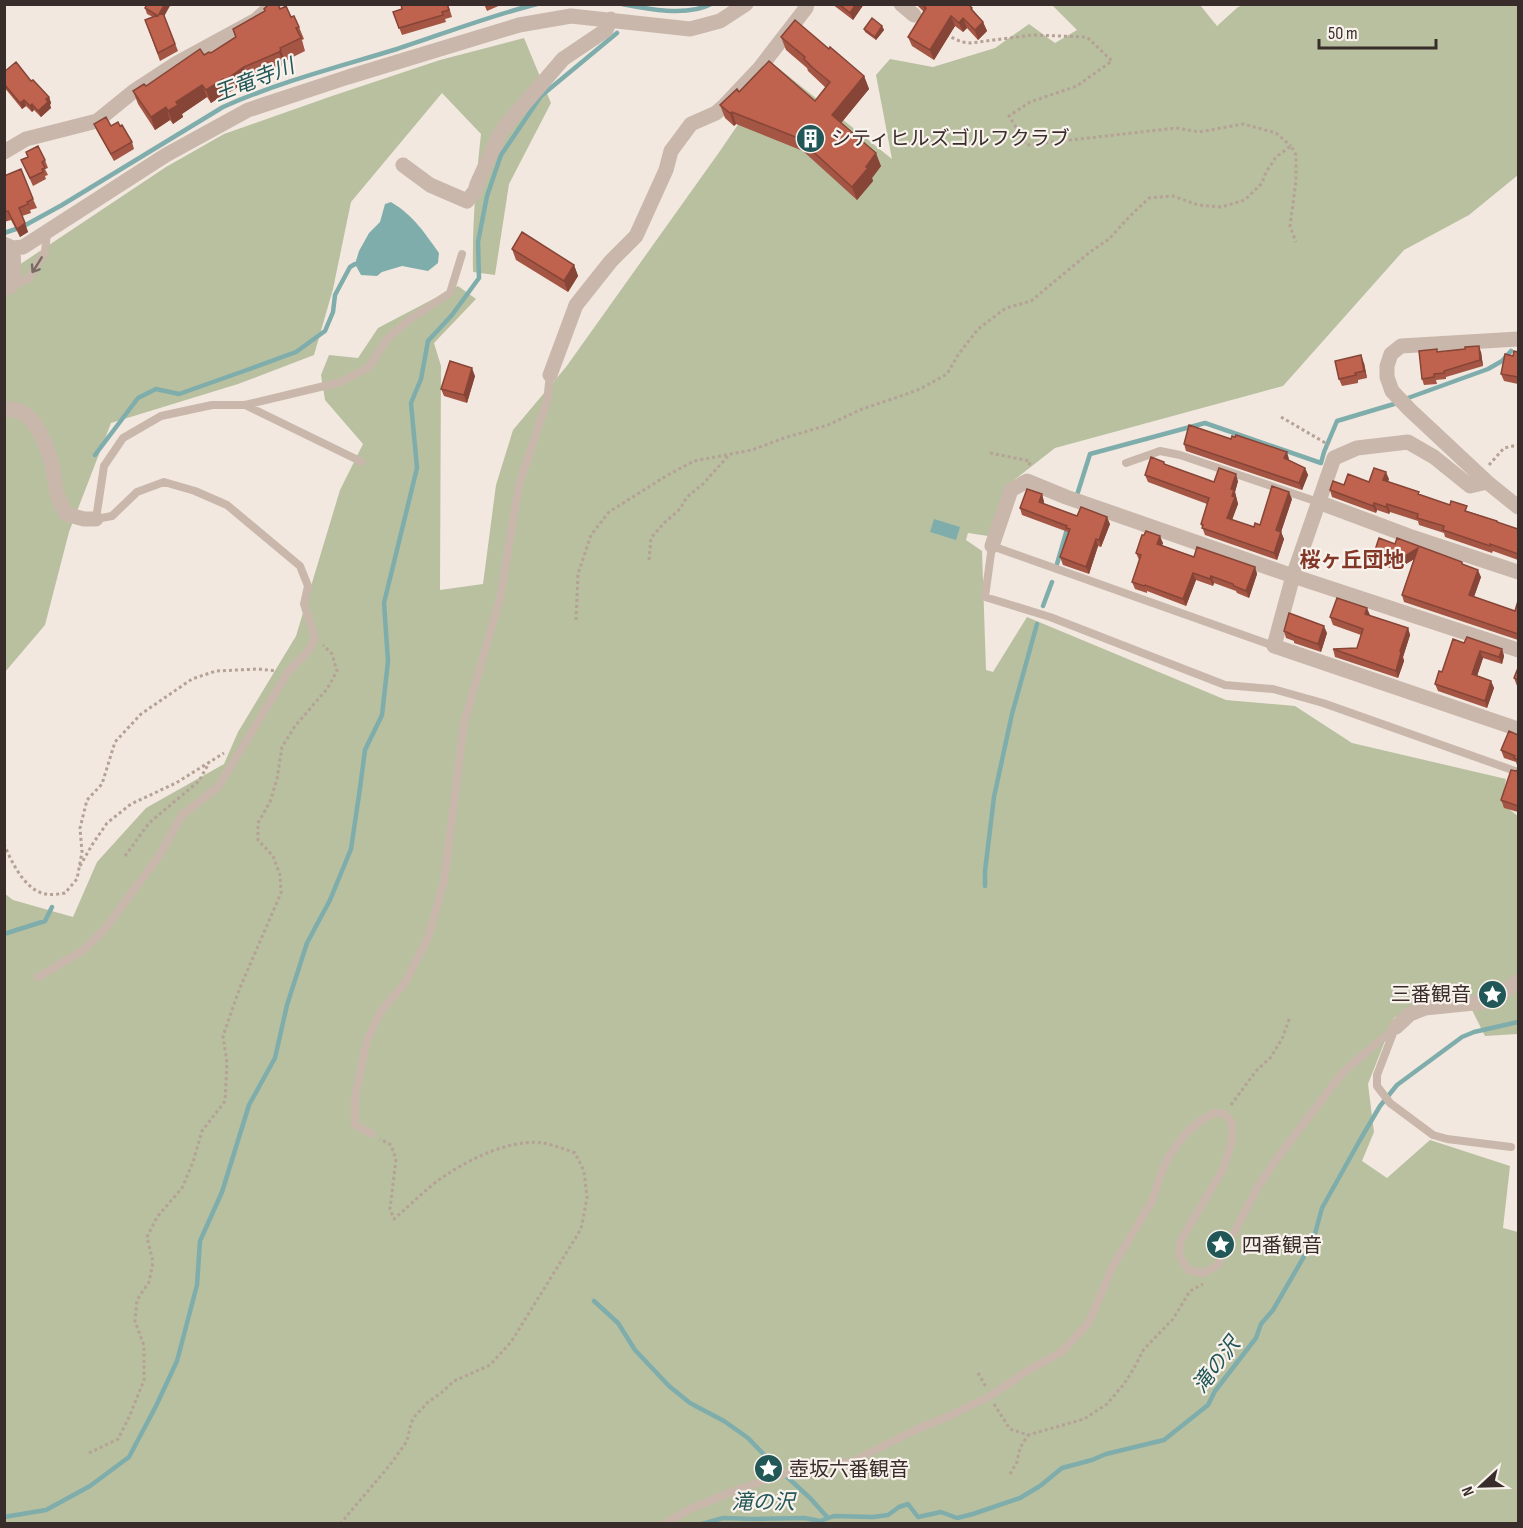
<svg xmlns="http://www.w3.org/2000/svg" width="1523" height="1528" viewBox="0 0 1523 1528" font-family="'Sofia Sans Condensed','Noto Sans JP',sans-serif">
	<rect width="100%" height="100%" fill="#f2e8df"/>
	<!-- green -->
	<path fill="#b8c0a0" d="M1335,4L1518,5V175L1469,215L1404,250L1283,386L1055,448L1005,487L988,536L968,533L966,540L982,551L986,670L993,672L1027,617L1226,700L1295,706L1352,743L1506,779L1502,804L1518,816V1034L1485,1036L1464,994L1427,998L1394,1018L1368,1084L1374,1132L1362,1161L1387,1178L1430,1140L1510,1166L1503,1228L1518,1232V1523H5L4,893L13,900L73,917L97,862L146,808L224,764L238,732L296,636L340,490L363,444L325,400L321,375L329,355L358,358L378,328L458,286L476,299L434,343L441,366L440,590L483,584L496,485L513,430L566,367L720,151L777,67L892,159L876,75L890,59L933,67L995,48L1029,24L1055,43L1077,30L1052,5H1200L1217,26L1238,7L1244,5Z
		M524,38L551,103L509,184L495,275L473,272C472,226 476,180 481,134L442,93L351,202L333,289L314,355L238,384L111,423L69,532L45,625L5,672V255L19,265L166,167L224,134L332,96L440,60Z"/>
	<!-- water -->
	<path fill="#7fadac" d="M391,202C414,216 424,232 439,253L438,263L428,271L402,266L382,272L377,276L361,275L355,264L359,251L369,233L380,222L385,204Z
		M934,519L960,527L956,540L930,532Z"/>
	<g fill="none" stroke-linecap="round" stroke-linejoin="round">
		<!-- stream -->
		<path stroke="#7fadac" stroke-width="4.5" d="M622,4C647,9 687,17 711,4
			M4,233L22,227L62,205L223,107C279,82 338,67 397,49C443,34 489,16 537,4
			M1408,398L1488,369L1502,361L1511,351
			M95,455L138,398L156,389L179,394L244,371L296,352L325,331L333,312L335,295L350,267L355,264
			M1077,495L1090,454L1205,423L1321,463L1324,452L1337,421L1394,404
			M1057,564L1068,526
			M1043,606L1052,582
			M985,886V871L994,797L1012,714L1037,624
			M4,934L45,921L52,907
			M594,1301L618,1323L635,1350L669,1386L690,1403L724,1421L748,1438L774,1465L810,1498L828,1518
			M4,1517L46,1510L90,1486L129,1457L156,1406L177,1361L197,1285L200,1241L222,1192L249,1105L275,1058L287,1005L307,943L330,900L351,849L360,788L365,750L382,715L388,661L384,603L417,468L411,403L421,379L428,341L452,315L479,278L478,242L487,196L501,155L541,96L617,33
			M702,1524L723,1518L754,1519L805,1518L820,1521L834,1516L873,1517L888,1515L899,1507L908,1504L918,1517L941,1512L957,1518L973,1514L1020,1498L1040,1486L1062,1468L1092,1460L1106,1454L1164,1440L1208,1405L1215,1391L1256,1338L1261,1324L1273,1310L1313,1241L1322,1208L1360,1140L1380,1106L1397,1085L1462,1037L1474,1032L1518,1022"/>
		<!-- path -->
		<path stroke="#b5a196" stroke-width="3" stroke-dasharray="3 3" stroke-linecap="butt" d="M946,35L962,42L971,43L1032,35L1087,37L1112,61L1077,86L1030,102L1009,116L1027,145L1176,128L1199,132L1243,124L1276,133L1291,146
			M1281,417L1329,445
			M990,453L1030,461L1029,468
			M1489,465L1504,448L1518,445
			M649,560L651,538L664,523L680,509L687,497L703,484L728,456
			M576,620L578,574L591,535L609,512L666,476L694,461L752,450L784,438L828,425L862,409L898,397L920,389L947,374L958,355L978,329L1006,308L1031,301L1090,252L1109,239L1129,217L1149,198L1173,196L1198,205L1221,207L1245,200L1262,183L1266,172L1276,157L1291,146L1296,155V181L1290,226L1296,242
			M4,844C11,861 25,891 46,894C52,895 59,894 65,893L77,879L82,852L80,828L87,800L102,784L115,742L141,714L192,679L216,671L258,669L277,671
			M125,856L149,823L199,781L209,763
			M80,866L92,845L107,823L131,804L176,783L224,753
			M1231,1105L1256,1071L1270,1058L1282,1039L1290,1017
			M978,1373L986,1387
			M994,1404L1010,1429L1028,1435L1084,1419L1107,1404L1124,1384L1134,1368L1144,1349L1173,1319L1190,1291L1203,1284
			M89,1453L118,1439L130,1415L144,1380V1346L135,1321L137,1300L149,1282L153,1262L147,1237L157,1217L182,1188L193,1162L202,1131L225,1101L227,1063L223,1036L239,990L281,893L280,875L273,856L258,840V823L270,802L277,779L282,747L295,726L327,689L337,671L332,654L323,645
			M1010,1474L1017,1462L1020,1448L1028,1435
			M340,1524L390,1465L407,1441L411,1423L415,1416L428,1402L441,1393L454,1381L490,1365L511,1342L581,1229L587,1198L584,1171L575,1153C564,1149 554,1145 543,1143C509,1138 463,1162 436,1182C421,1194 408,1207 394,1219L390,1209L396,1159L391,1145L380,1139"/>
		<!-- service -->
		<path stroke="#c9b7ab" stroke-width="8" d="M11,286L28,279L45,252L47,233
			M245,405L362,462
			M1126,463L1160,451L1180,455L1318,502
			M1274,646L992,546L985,597L1050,617L1225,685L1273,689L1323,703L1518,772
			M38,977L82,951L104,930L159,856L182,815L218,787L288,672L309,650L315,638L304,604L308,586L300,566L227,505L195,491L164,482L137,492L112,516L96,519L104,466L123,438L161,416L212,405H245L341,382L369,367L388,338L410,319L450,293L462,254
			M1395,1028L1377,1075V1086L1390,1103L1433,1135L1447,1139L1511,1147
			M372,1134L355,1125V1097L367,1040L381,1011L404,984L428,938L444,881L464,723L500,598L519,485L547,401L550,375
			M664,1524L690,1509L734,1491L784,1474L795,1470L851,1462L915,1430L949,1416L990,1396L1032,1368L1061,1352L1088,1324L1113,1266L1152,1201L1160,1176L1169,1156L1184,1135L1200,1121L1214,1113L1225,1114L1232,1123V1141L1223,1169L1181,1240L1179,1255L1188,1270L1203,1273L1217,1266L1257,1188L1278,1157L1344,1071L1396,1027"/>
		<!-- minor -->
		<path stroke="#c9b7ab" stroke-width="15" d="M901,4L914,15
			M4,152L26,139L97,121L134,91L177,63L256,20L274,4
			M403,165L430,185L467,201L475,191L477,184L501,131L563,59L606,30L611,19
			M4,244L13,248L23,247L166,155L248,110L348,77L519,25L571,16L690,29L720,21L746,4
			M4,289L11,286L14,277L13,248
			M1518,339L1401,346L1391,354L1387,366V377L1392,391L1409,409L1487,482L1518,507
			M550,375L576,305L611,261L636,236L666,170L671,151L691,124L716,113L725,105L759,69L806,8L807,4
			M4,410C33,404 46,443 52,464C54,474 54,483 57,492C58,500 63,507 66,514L84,519H96
			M1487,482L1470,486L1434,457L1408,442L1357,448L1334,458L1293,576L1274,646L1518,729
			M1318,502L1409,536L1518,572
			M992,546L1011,490L1027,481L1066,497L1293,576L1518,650
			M1396,1027L1410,1014L1425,1008L1484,1002L1496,998L1518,981"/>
	</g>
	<!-- wall -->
	<path fill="#a45544" d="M147,4H171L164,15L178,51L160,61L145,20L153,17L147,14L145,8Z
		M448,4L452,17L445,19L446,22L402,35L393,12L402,9Z
		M484,4H503L487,11Z
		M832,4H864L853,20Z
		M916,4H968L983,22L987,31L978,40L967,28L963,32L955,26L934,60L912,46L908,37L924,12Z
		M280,9L291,17L299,27L304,39L302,40L305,51L285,61V63L284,65L249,80L228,93L227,92L211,103L207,97L182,114L183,117L173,124L170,120L155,130L138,104L133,91L146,86L204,55L211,53L235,37L233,29Z
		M882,26L884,30L876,40L865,32L864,29Z
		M781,37L829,49L864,76L869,89L841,123L881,166L872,178L873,181L857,200L803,151L736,124L734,126L725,118L720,105L739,92L815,101L826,88L808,71L807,68L786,50Z
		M4,72L31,81L49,97L51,103L50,105L51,108L41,117L34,110L32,112L26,106L22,109L4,87Z
		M94,124L111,126H120L132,142L134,149L114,161L97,131Z
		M21,160H45L48,168L45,169L48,175L45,176L46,179L33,186Z
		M4,176L33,199L37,208L30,210L31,213L22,216L28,232L20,237L11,220L4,222Z
		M512,249L574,265L578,276L568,292L516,260Z
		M1438,352H1481L1483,366L1446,377V379L1436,380L1437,384L1424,385L1422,379Z
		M1518,352V384L1504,381L1501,374L1513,356Z
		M1364,363L1367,378L1358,380V383L1342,386L1339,379Z
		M475,376L467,403L444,396L441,389Z
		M1184,444L1289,459V460L1305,468L1308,475L1302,490L1186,451Z
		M1166,465L1214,482L1238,481L1235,492L1238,504L1232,520L1254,527L1260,525L1292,499L1281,532L1284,539L1277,560L1205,535L1201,524L1207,504L1148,482L1145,475Z
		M1389,479L1388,482L1420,495L1497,521L1498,523L1518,529V560L1493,551L1492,553L1445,537L1444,533L1419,525L1418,521L1390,512L1389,514L1377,510L1376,513L1332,497L1330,490L1344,485Z
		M1042,494L1044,502L1043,504L1077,516L1110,524L1101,547L1098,546L1089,574L1063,565L1060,557L1068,532L1022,515L1020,508Z
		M1144,535L1163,543L1162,545L1194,557L1255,567L1257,574L1249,598L1237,593L1236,591L1214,583L1213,586L1196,580L1186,606L1147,591V593L1135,589L1132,582L1139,560L1136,553Z
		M1395,544L1463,564L1481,577L1474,597L1515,611L1518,601V640L1404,602L1402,595L1414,559L1396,570L1376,563L1373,556Z
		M1370,616L1408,628L1410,635L1403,657L1404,661L1398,678L1335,657L1333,649L1357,648L1361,635L1333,625L1330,617Z
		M1284,631L1327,633L1321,652L1294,643V641L1286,638Z
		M1464,643L1502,649L1504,656L1502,664L1483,658L1477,676L1491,681L1494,688L1487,708L1438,691L1435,684L1442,672Z
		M1518,668V686H1517L1514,678Z
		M1518,735V766L1517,765L1516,762L1504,758L1501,750Z
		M1518,770V812L1504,808L1501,800L1516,771Z"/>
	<!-- shaded-wall -->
	<path fill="#864537" d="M165,4H171L161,22L158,16Z
		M856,4H864L853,20L850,13Z
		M951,16L955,26L934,60L930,50Z
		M963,18L967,28L963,32L959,23Z
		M983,22L987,31L978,40L975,30Z
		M882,26L884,30L876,40L875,37Z
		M281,50L285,63L284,65L279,52Z
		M244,67L249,80L228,93L224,81Z
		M864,76L869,89L837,128L832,115Z
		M223,79L227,92L211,103L206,90Z
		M202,85L207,97L182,114L183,117L173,124L168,111L176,102Z
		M49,97L51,103L50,105L51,108L41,117L38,111Z
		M24,100L26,106L22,109L20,103Z
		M32,104L34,110L32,112L30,106Z
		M166,107L170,120L155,130L151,117Z
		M732,112L736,124L734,126L730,113Z
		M876,153L881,166L872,178L873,181L857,200L852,187Z
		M25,223L28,232L20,237L17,229Z
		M574,265L578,276L568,292L564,281Z
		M1479,346L1481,352L1483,366L1480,360Z
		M1361,355L1364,363L1367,378L1364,371Z
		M472,368L475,376L467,403L464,395Z
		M1287,452L1289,459L1287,465L1284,458Z
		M1305,468L1308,475L1302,490L1299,483Z
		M1386,472L1389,479L1385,488L1383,480Z
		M1236,474L1238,481L1235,492L1238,504L1230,525L1227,518L1232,496L1231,489Z
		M1289,492L1292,499L1281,532L1284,539L1277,560L1274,553L1276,530Z
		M1042,494L1044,502L1041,509L1039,502Z
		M1374,503L1377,510L1376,513L1373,506Z
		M1387,504L1390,512L1389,514L1386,507Z
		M1107,517L1110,524L1101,547L1099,540Z
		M1160,536L1163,543L1160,551L1157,544Z
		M1096,539L1098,546L1089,574L1086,567Z
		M1418,548L1421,555L1396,570L1394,563Z
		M1255,567L1257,574L1249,598L1246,591Z
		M1478,570L1481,577L1472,602L1469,595Z
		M1193,573L1196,580L1186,606L1183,599Z
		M1211,576L1214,583L1213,586L1210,579Z
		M1367,608L1370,615L1368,622L1365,614Z
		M1324,626L1327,633L1321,652L1318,644Z
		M1408,628L1410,635L1403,657L1404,661L1398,678L1396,671L1400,651Z
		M1502,649L1504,656L1502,664L1499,657Z
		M1480,651L1483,658L1475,682L1472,674Z
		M1491,681L1494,688L1487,708L1485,701Z"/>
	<!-- building -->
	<path fill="#bf634f" stroke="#864537" stroke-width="1.5" d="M147,4H165L158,16L145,8Z
		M269,4H278L280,9L286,6L291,17L294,16L299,27L296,28L301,38L280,48L281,50L279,52L244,67L224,81L223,79L206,90L202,85L176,102L178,105L168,111L166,107L151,117L133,91L144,84L146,86L200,49L204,55L209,52L211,53L236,37L233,29L265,11L264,9Z
		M401,4H447L449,10L442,12L443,15L399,28L393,12L402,9Z
		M839,4H856L850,13Z
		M922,4H968L972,8L971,9L983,22L975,30L963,18L959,23L951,16L930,50L908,37L926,8Z
		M163,13L175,44L158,53L145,20Z
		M872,18L882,26L875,37L864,29Z
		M795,20L829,49L830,47L864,76L832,115L876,153L866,167L868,168L852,187L798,138L732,112L730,113L720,105L737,89L739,92L769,61L815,101L830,82L813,68L804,59L805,57L781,37Z
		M16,62L31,81L33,80L49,97L46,99L48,102L38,111L32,104L30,106L24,100L20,103L4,84V72Z
		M106,117L111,126L118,122L120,126L122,125L132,142L111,154L94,124Z
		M38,146L45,160L42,162L45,168L42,169L43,172L30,178L21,160L28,157L26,152Z
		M21,169L33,199L27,202L28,204L19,208L25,223L17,229L8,211L4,212V176Z
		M522,232L574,265L564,281L512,249Z
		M1479,346L1480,360L1444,371V373L1434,374V377L1422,379L1419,351L1437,349V352L1465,349V347Z
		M1514,351L1518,352V377L1501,374L1505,354L1513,356Z
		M1361,355L1364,371L1355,373L1356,375L1339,379L1335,361Z
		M450,361L472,368L464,395L441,389Z
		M1189,425L1231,439L1232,436L1235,437L1236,435L1287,452L1284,458L1305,468L1299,483L1184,444Z
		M1151,457L1164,462V464L1214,482L1219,468L1236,474L1231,489L1234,490L1232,496L1235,497L1227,518L1254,527L1255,523L1260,525L1272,486L1289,492L1276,530L1281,532L1274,553L1202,528L1203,525L1201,524L1209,498L1145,475Z
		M1374,468L1386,472L1383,480L1419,492L1418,494L1450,505L1451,501L1467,506L1465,511L1497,521V522L1518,529V554L1490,544V546L1443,530L1444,526L1417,518L1418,514L1387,504L1386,507L1374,503L1373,506L1330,490L1333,481L1344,485L1348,474L1369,482Z
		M1027,489L1042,494L1039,502L1077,516L1081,507L1107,517L1099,540L1096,539L1086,567L1060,557L1070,529L1066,528L1067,526L1020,508Z
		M1146,531L1160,536L1157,544L1194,557L1197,547L1255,567L1246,591L1234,586L1233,584L1211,576L1210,579L1193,573L1183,599L1145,585L1144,586L1132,582L1141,555L1136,553L1142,535H1144Z
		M1379,538L1395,544L1397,538L1462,562V564L1478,570L1469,595L1515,611L1518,601V634L1402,595L1418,548L1394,563L1373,556Z
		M1337,598L1367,608L1365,614L1408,628L1400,651L1401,653L1396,671L1333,649L1357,648L1363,629L1330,617Z
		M1289,613L1324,626L1318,644L1292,635L1291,634L1284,631Z
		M1467,637L1502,649L1499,657L1480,651L1472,674L1491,681L1485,701L1435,684L1439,671L1442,672L1453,639L1464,643Z
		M1518,668V680L1514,678Z
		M1509,731L1518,735V760L1514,758L1515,756L1501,750Z
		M1511,770L1516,771L1518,770V806L1501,800Z"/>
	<!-- one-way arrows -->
	<defs><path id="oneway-shaft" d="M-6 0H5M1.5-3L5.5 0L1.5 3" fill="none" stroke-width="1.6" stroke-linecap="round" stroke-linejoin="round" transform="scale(1.5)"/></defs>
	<use stroke="#796b64" href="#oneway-shaft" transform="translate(37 265) rotate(122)"/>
	<!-- icons -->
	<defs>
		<symbol id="building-disc" viewBox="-11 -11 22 22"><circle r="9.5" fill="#225757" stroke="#f9f2ec"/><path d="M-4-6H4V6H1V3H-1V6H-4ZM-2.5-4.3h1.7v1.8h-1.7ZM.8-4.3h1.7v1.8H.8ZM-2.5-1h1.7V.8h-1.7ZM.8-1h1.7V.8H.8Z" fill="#fff"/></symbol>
		<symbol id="sight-disc" viewBox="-11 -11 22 22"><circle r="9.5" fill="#225757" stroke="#f9f2ec"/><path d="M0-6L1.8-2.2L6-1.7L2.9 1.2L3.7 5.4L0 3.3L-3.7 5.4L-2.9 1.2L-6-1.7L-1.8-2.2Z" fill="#fff"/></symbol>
	</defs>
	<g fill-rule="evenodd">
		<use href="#building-disc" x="794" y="122" width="33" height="33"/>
		<use href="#sight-disc" x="1476" y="978" width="33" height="33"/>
		<use href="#sight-disc" x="1204" y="1228" width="33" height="33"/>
		<use href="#sight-disc" x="752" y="1452" width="33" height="33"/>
	</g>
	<g text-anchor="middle" stroke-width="4.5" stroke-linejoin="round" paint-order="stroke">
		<!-- poi labels -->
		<g font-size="20" fill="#382d2a" stroke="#f9f2ec" text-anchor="start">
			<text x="831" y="145">シティヒルズゴルフクラブ</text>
			<text x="1471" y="1001" text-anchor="end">三番観音</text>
			<text x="1242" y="1252">四番観音</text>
			<text x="789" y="1476">壺坂六番観音</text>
		</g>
		<!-- water labels -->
		<g font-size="21" font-style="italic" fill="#225757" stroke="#f9f2ec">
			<text transform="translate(254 80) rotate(-21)" y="7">王竜寺川</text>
			<text transform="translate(1216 1365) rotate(-53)" y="7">滝の沢</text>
			<text x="763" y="1509">滝の沢</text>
		</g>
		<!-- neighbourhood labels -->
		<g font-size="21" font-weight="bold" fill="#823727" stroke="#f9f2ec">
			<text x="1352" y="567">桜ヶ丘団地</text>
		</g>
	</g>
	<!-- border -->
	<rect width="1523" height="1528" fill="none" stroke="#382d2a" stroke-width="12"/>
	<!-- north arrow -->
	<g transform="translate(1481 1486) rotate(248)" stroke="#f9f2ec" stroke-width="4.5" paint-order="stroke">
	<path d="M0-4.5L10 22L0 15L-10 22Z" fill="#382d2a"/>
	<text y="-9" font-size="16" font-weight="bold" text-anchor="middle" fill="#382d2a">N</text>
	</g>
	<!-- scale -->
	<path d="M1319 39v9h117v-9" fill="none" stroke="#382d2a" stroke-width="3"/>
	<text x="1328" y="39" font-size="18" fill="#382d2a" stroke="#f9f2ec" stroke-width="4.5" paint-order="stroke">50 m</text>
</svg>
